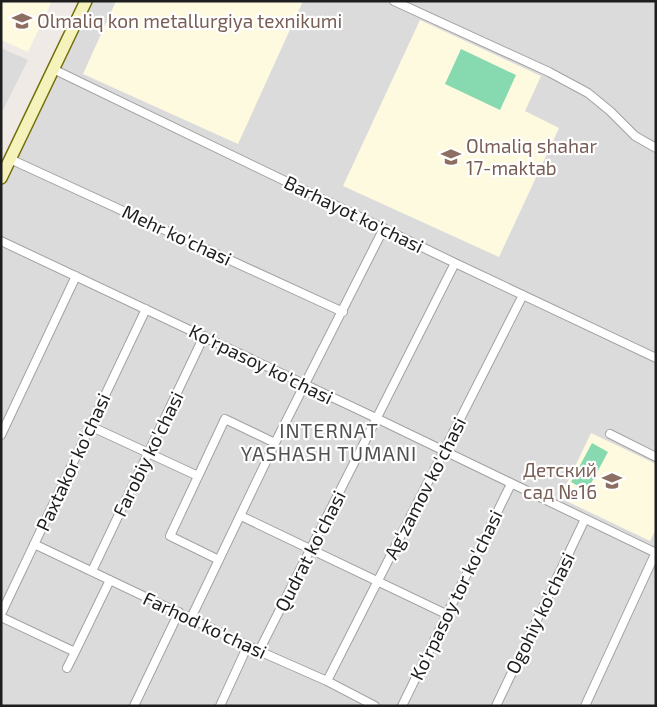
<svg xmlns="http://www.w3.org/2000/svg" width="657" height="707" viewBox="0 0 657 707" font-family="'Exo 2',sans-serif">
	<rect width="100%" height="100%" fill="#efeae5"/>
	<!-- residential -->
	<path fill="#dcdbdc" d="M86,1H656V706H1V178Z
		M1,48L28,60L1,114Z"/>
	<!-- education -->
	<path fill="#fdfae0" d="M1,1H52L28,52L1,40Z
		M116,1H303L238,144L83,74Z
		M420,20L541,76L525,111L559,128L499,257L343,186Z
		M591,433L656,464V529L650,541L560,498Z"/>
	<!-- pitch -->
	<path fill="#87dab0" d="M461,49L516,75L500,110L445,84Z
		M592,443L608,452L587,491L571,482Z"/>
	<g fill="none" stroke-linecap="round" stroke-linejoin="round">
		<defs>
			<path id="street" d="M394,1L549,72L588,93L610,111L635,136L656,148
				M53,69L455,263L656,358
				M10,159L343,312
				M1,241L376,418L656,553
				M90,426L198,476
				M610,434L656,457
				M1,435L76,276
				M241,516L446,614
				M34,544L259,651L327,681L375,706
				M219,560L170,536L225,419L275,443
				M92,571L204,336
				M1,614L146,309
				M1,617L75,652L110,580
				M191,618L275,443L384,228
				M259,651L455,263
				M67,668L75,652
				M327,681L523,295
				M134,706L179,612
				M220,706L248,645
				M402,706L511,484
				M496,706L585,519
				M585,706L656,552"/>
			<path id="secondary" d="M1,178L86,1"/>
		</defs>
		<!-- street casing -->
		<use href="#street" stroke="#a2a2a2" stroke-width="10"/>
		<!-- secondary casing -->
		<use href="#secondary" stroke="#716f0a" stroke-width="14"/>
		<!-- street -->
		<use href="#street" stroke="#fff" stroke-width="8"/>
		<!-- secondary -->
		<use href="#secondary" stroke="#f6f2bc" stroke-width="11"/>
	</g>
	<!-- icons -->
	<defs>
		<symbol id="university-bare" viewBox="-9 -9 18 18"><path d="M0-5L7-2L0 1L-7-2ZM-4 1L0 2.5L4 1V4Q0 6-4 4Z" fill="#8d6e63" stroke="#fff" stroke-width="2.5" paint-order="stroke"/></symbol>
		<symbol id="school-bare" viewBox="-9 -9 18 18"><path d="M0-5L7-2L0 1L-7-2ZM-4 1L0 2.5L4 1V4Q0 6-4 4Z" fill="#8d6e63" stroke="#fff" stroke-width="2.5" paint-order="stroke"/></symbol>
	</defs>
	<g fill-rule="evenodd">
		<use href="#university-bare" x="8" y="7" width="28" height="28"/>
		<use href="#school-bare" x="437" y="143" width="28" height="28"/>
		<use href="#school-bare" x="598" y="467" width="28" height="28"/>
	</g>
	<g text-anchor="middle" stroke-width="4.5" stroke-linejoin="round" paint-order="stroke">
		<!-- education labels -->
		<g font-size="19" fill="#785e54" stroke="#fff" text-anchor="start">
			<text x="37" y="28">Olmaliq kon metallurgiya texnikumi</text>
			<text x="466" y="153">Olmaliq shahar<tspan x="466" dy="22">17-maktab</tspan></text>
			<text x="597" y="477" text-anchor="end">Детский<tspan x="597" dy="22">сад №16</tspan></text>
		</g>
		<!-- street labels -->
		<g font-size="19" fill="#1e1e1e" stroke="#fff">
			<text transform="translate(354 214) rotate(26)" y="7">Barhayot ko'chasi</text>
			<text transform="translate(177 235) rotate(25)" y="7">Mehr ko'chasi</text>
			<text transform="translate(261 364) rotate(26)" y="7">Ko‘rpasoy ko'chasi</text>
			<text transform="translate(148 454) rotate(-64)" y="7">Farobiy ko'chasi</text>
			<text transform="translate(73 462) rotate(-65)" y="7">Paxtakor ko'chasi</text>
			<text transform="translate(425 488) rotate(-63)" y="7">Ag‘zamov ko'chasi</text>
			<text transform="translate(310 551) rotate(-63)" y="7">Qudrat ko'chasi</text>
			<text transform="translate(456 595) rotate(-64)" y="7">Ko‘rpasoy tor ko'chasi</text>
			<text transform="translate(540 613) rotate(-64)" y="7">Ogohiy ko'chasi</text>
			<text transform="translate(205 625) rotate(25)" y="7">Farhod ko'chasi</text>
		</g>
		<!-- neighbourhood labels -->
		<g font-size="20" letter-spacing="1" fill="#515151" stroke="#fff">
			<text x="329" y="438">INTERNAT<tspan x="329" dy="23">YASHASH TUMANI</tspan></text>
		</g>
	</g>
	<!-- border -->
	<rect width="657" height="707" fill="none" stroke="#1e1e1e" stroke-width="5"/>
</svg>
